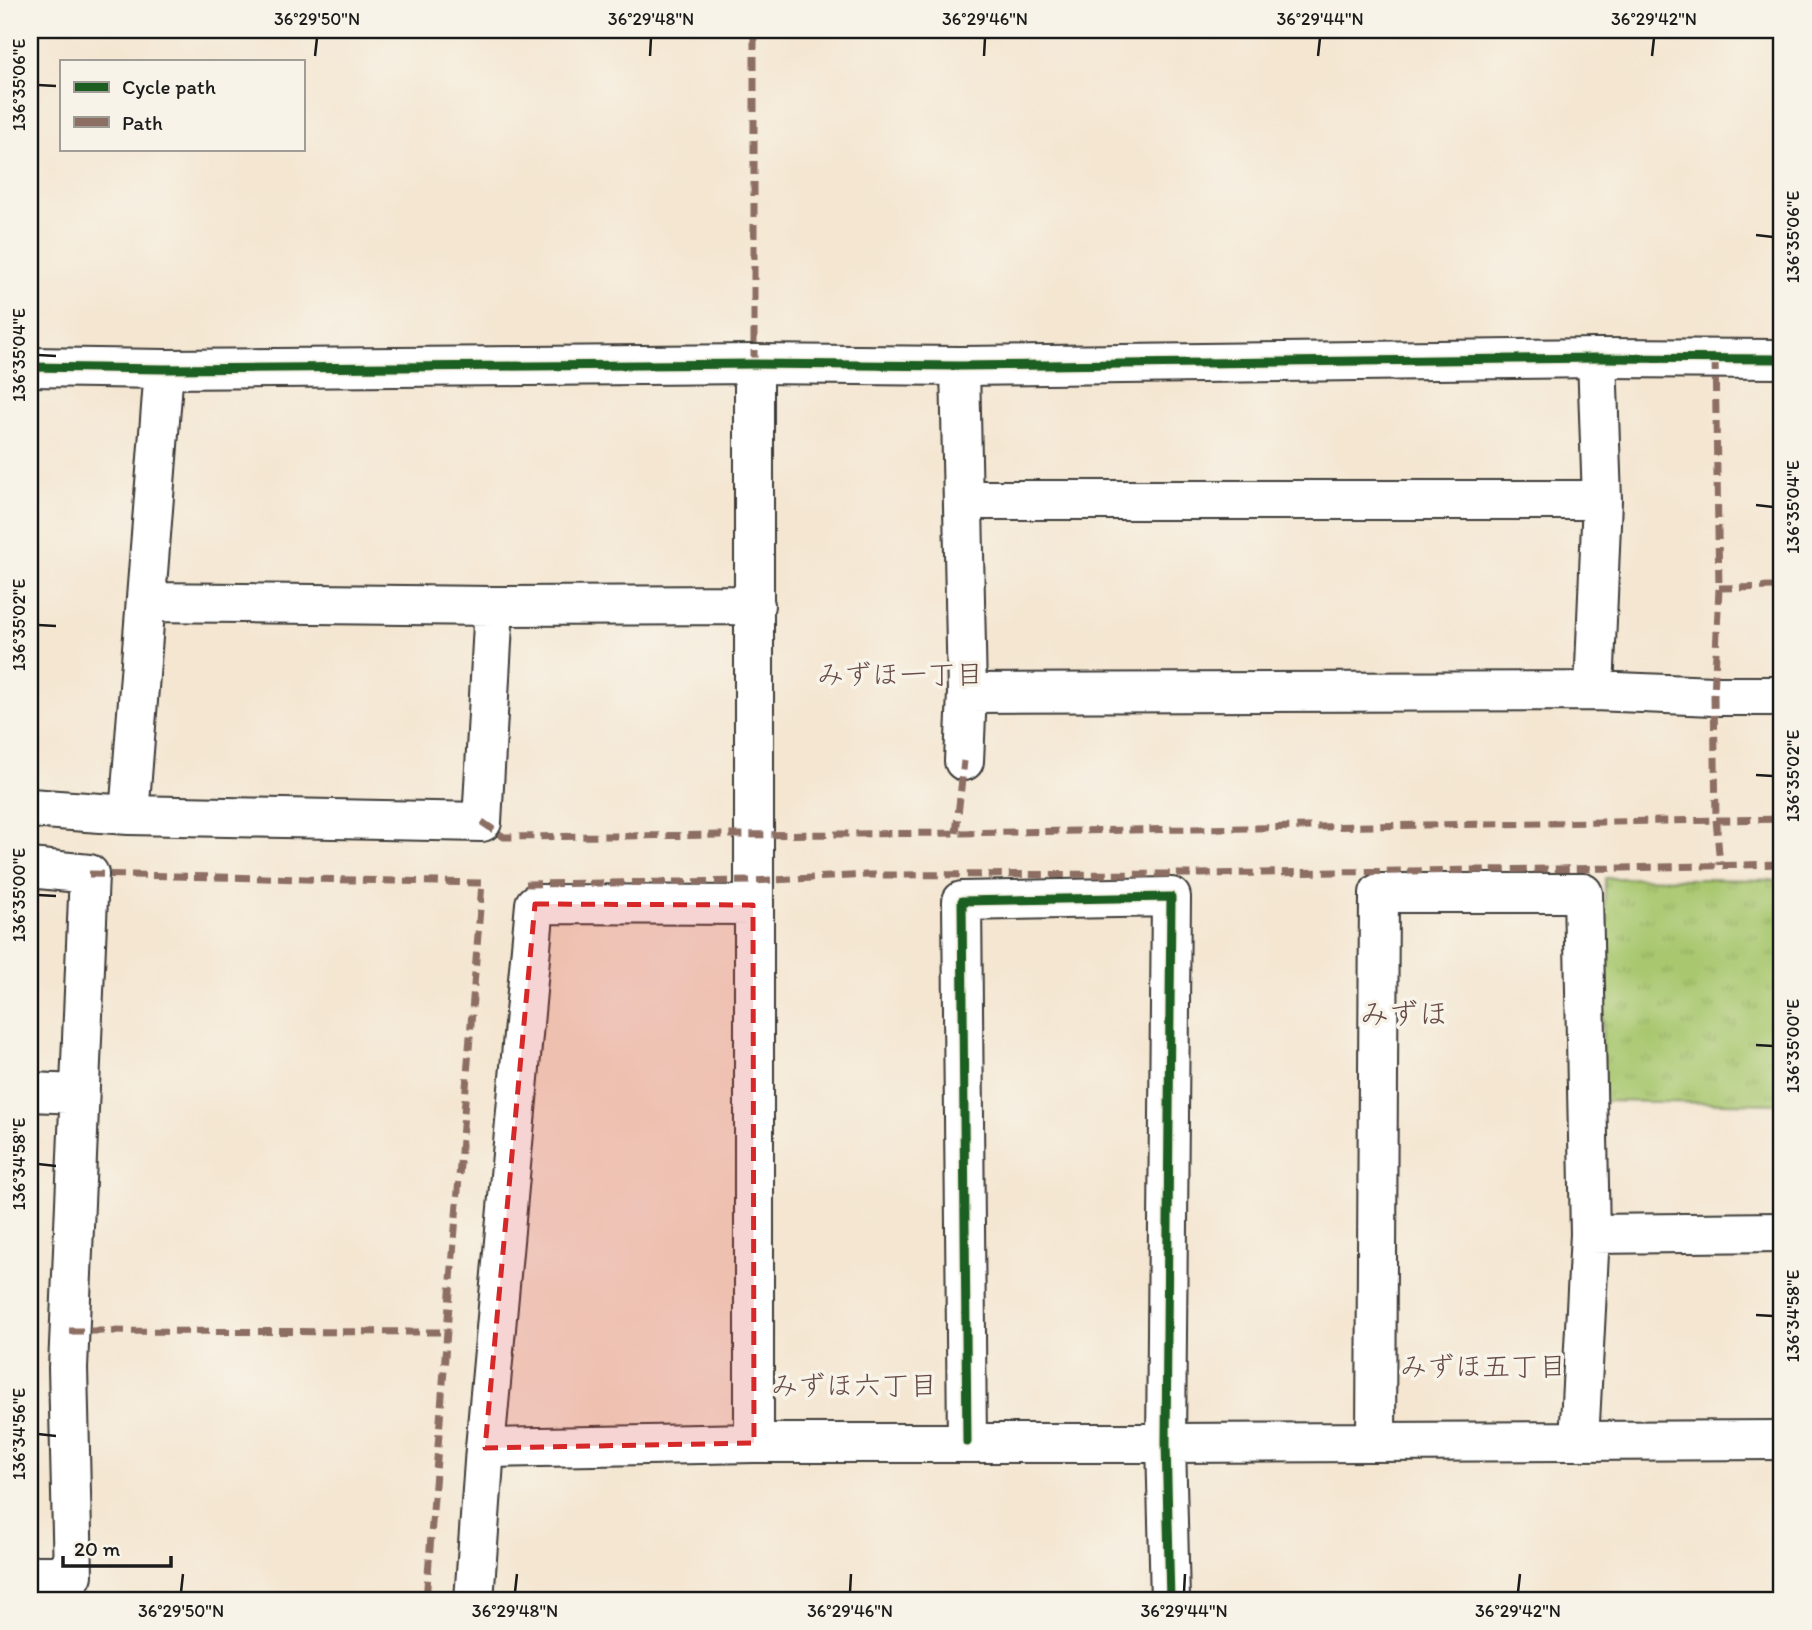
<svg xmlns="http://www.w3.org/2000/svg" width="1812" height="1630" viewBox="0 0 1812 1630" font-family="Itim,'Klee One',sans-serif">
	<defs>
		<pattern id="grass-tufts" width="24" height="20" patternUnits="userSpaceOnUse" patternTransform="scale(1.75)"><rect width="24" height="20" fill="#a8c76e"/><path d="M3 7l-1-3M5 7V3M7 7l1-3M15 17l-1-3M17 17v-4M19 17l1-3" fill="none" stroke="#90aa5f"/></pattern>
	</defs>
	<rect width="100%" height="100%" fill="#f7f3e8"/>
	<filter id="ink" filterUnits="userSpaceOnUse"><feTurbulence type="fractalNoise" baseFrequency=".0143" numOctaves="2"/><feDisplacementMap in="SourceGraphic" scale="14" xChannelSelector="R" yChannelSelector="G"/><feConvolveMatrix kernelMatrix="1 2 1 2 8 2 1 2 1" color-interpolation-filters="sRGB"/></filter>
	<filter id="wash" filterUnits="userSpaceOnUse"><feTurbulence type="fractalNoise" baseFrequency=".00686" numOctaves="4" result="noise"/><feDisplacementMap in="SourceGraphic" scale="28" xChannelSelector="R" yChannelSelector="G"/><feGaussianBlur stdDeviation="1.57" result="paint"/><feColorMatrix in="noise" values="0 0 0 0 0 0 0 0 0 0 0 0 0 0 0 0 0 1.4 0 .05"/><feComposite in="paint" operator="in"/></filter>
	<g filter="url(#wash)">
		<rect width="100%" height="100%" fill="#f4e6d1"/>
		<!-- grass -->
		<path fill="url(#grass-tufts)" stroke="#627245" stroke-width="2" d="M1605,878L1782,880V1104L1601,1101Z"/>
	</g>
	<g filter="url(#ink)">
		<g fill="none" stroke-linecap="round" stroke-linejoin="round">
			<defs>
				<path id="street" d="M960,366L967,693L964,761
					M964,500H1602
					M147,602L494,606L755,605
					M1594,691L1602,500L1597,358
					M967,693L1594,691L1714,696H1782
					M30,808L129,815L482,822L494,606
					M129,815L164,369
					M30,868L89,874L68,1368L73,1575H30
					M30,1092L79,1094
					M1590,1234L1782,1232
					M1376,1441L1379,893H1583L1590,1234L1579,1441
					M967,1442L962,901L1171,897L1166,1443L1170,1600
					M754,1443V364
					M485,1448L754,1443H1166L1782,1440
					M474,1600L485,1448L535,904L753,905"/>
				<path id="secondary" d="M30,367L164,369L754,364L960,366L1597,358L1782,359"/>
			</defs>
			<!-- street casing -->
			<use href="#street" stroke="#3c3a37" stroke-width="42"/>
			<!-- secondary casing -->
			<use href="#secondary" stroke="#3c3a37" stroke-width="42"/>
			<!-- street -->
			<use href="#street" stroke="#fff" stroke-width="38"/>
			<!-- secondary -->
			<use href="#secondary" stroke="#fff" stroke-width="38"/>
			<!-- quiet -->
			<path stroke="#8d6e63" stroke-width="7" stroke-dasharray="14 7" stroke-linecap="butt" d="M1715,358L1719,588L1714,696L1716,819L1720,865
				M754,364V30
				M1719,588L1782,587
				M482,822L504,837L956,833L1782,819
				M956,833L964,761
				M89,874L482,883L426,1600
				M526,884L754,881L868,875L1192,874L1623,868L1782,864
				M69,1331L447,1332"/>
			<defs>
				<path id="cycleway" d="M30,367L164,369L754,364L960,366L1597,358L1782,359
					M967,1442L962,901L1171,897L1166,1443L1170,1600"/>
			</defs>
			<!-- cycleway casing -->
			<use href="#cycleway" stroke="#f7f3e8" stroke-width="13"/>
			<!-- cycleway -->
			<use href="#cycleway" stroke="#1b5e20" stroke-width="9"/>
		</g>
	</g>
	<!-- marked area -->
	<path fill="#d62828" fill-opacity="0.2" stroke="#d62828" stroke-width="5" stroke-dasharray="14 9" stroke-linejoin="round" d="M535,904L753,905L754,1443L485,1448Z"/>
	<!-- ticks -->
	<path fill="none" stroke="#1c1c1c" stroke-width="2.5" d="M315,56L317,38M650,56L651,38M984,56L985,38M1318,56L1320,38M1652,56L1654,38M38,85L56,86M1756,235L1773,237M38,355L56,356M1756,505L1773,507M38,625L56,626M1756,775L1773,776M38,895L56,896M1756,1045L1773,1046M38,1164L56,1166M1756,1315L1773,1316M38,1434L56,1436M181,1592L183,1574M515,1592L517,1574M850,1592L851,1574M1184,1592L1185,1574M1518,1592L1520,1574"/>
	<g text-anchor="middle" stroke-width="7" stroke-linejoin="round" paint-order="stroke">
		<!-- neighbourhood labels -->
		<g font-size="28" fill="#664a46" stroke="#f7f3e8">
			<text x="900" y="684">みずほ一丁目</text>
			<text x="1483" y="1376">みずほ五丁目</text>
			<text x="854" y="1395">みずほ六丁目</text>
		</g>
		<!-- quarter labels -->
		<g font-size="30" fill="#664a46" stroke="#f7f3e8">
			<text x="1404" y="1024">みずほ</text>
		</g>
	</g>
	<!-- margin -->
	<rect width="1812" height="1630" fill="none" stroke="#f7f3e8" stroke-width="77"/>
	<!-- legend -->
	<rect x="60" y="60" width="245" height="91" fill="#f7f3e8" stroke="#9f9d96" stroke-width="2"/>
	<rect x="74" y="82" width="35" height="10" fill="#1b5e20" stroke="#9f9d96" stroke-width="2"/>
	<text x="122" y="94" font-size="21" fill="#1c1c1c">Cycle path</text>
	<rect x="74" y="117" width="35" height="10" fill="#8d6e63" stroke="#9f9d96" stroke-width="2"/>
	<text x="122" y="130" font-size="21" fill="#1c1c1c">Path</text>
	<!-- scale -->
	<path d="M63 1556v10h108v-10" fill="none" stroke="#1c1c1c" stroke-width="3.5"/>
	<text x="74" y="1556" font-size="21" fill="#1c1c1c" stroke="#f7f3e8" stroke-width="5" paint-order="stroke">20 m</text>
	<rect x="38" y="38" width="1735" height="1554" fill="none" stroke="#1c1c1c" stroke-width="2.5"/>
	<g font-size="18" text-anchor="middle" fill="#1c1c1c">
		<text x="317" y="25">36°29'50"N</text>
		<text x="651" y="25">36°29'48"N</text>
		<text x="985" y="25">36°29'46"N</text>
		<text x="1320" y="25">36°29'44"N</text>
		<text x="1654" y="25">36°29'42"N</text>
		<text transform="translate(19 85) rotate(-90)" y="6">136°35'06"E</text>
		<text transform="translate(1793 237) rotate(-90)" y="6">136°35'06"E</text>
		<text transform="translate(19 355) rotate(-90)" y="6">136°35'04"E</text>
		<text transform="translate(1793 507) rotate(-90)" y="6">136°35'04"E</text>
		<text transform="translate(19 625) rotate(-90)" y="6">136°35'02"E</text>
		<text transform="translate(1793 776) rotate(-90)" y="6">136°35'02"E</text>
		<text transform="translate(19 895) rotate(-90)" y="6">136°35'00"E</text>
		<text transform="translate(1793 1046) rotate(-90)" y="6">136°35'00"E</text>
		<text transform="translate(19 1164) rotate(-90)" y="6">136°34'58"E</text>
		<text transform="translate(1793 1316) rotate(-90)" y="6">136°34'58"E</text>
		<text transform="translate(19 1434) rotate(-90)" y="6">136°34'56"E</text>
		<text x="181" y="1617">36°29'50"N</text>
		<text x="515" y="1617">36°29'48"N</text>
		<text x="850" y="1617">36°29'46"N</text>
		<text x="1184" y="1617">36°29'44"N</text>
		<text x="1518" y="1617">36°29'42"N</text>
	</g>
</svg>
